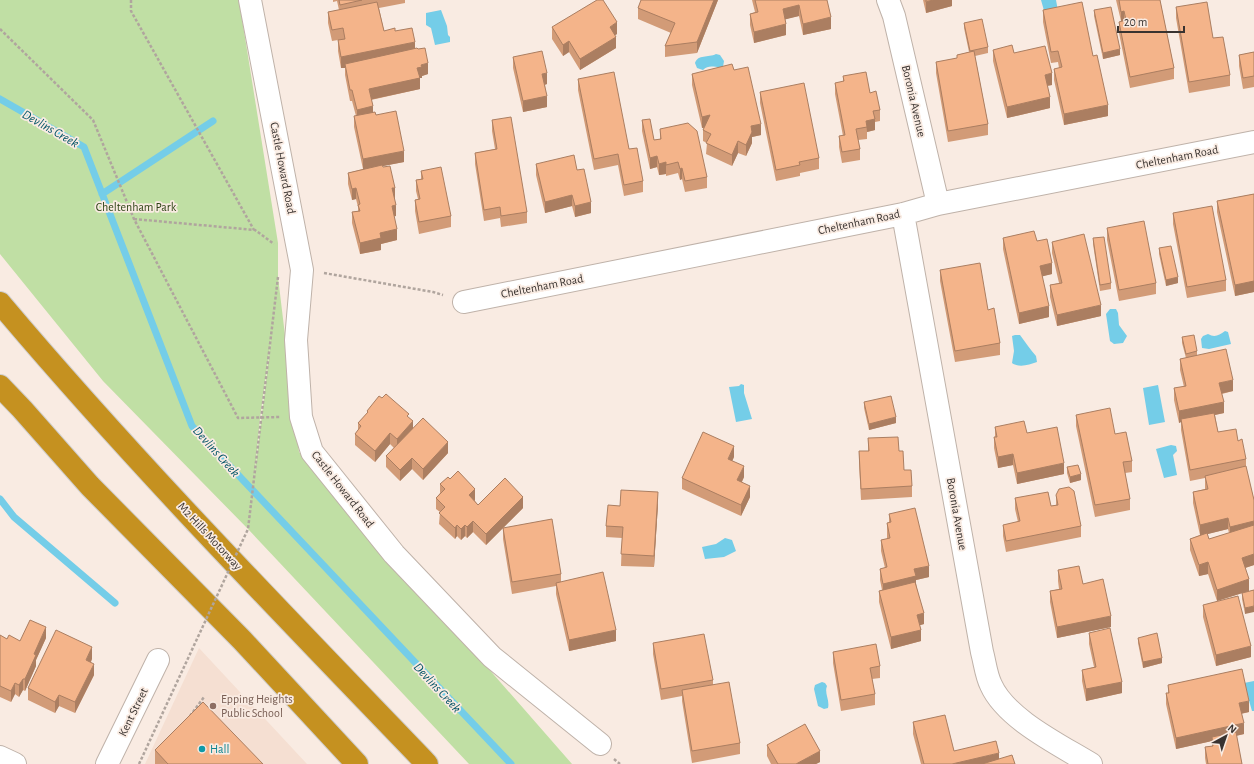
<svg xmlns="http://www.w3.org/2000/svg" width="1254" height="764" viewBox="0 0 1254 764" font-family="'Alegreya Sans',sans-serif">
	<rect width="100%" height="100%" fill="#f9ebe2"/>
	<!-- education -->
	<path fill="#f5dfd2" d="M199,648L307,764H145Z"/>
	<!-- green -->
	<path fill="#c0dfa4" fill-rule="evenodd" d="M0,0H239L278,243V277L299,452L572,764H469L248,529L103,381L0,254ZM271,339V340L254,480L260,418Z"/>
	<!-- water -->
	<path fill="#74cde8" d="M1041,0H1056L1058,11L1045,14Z
		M441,10L447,26L448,35L450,37V42L435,45L431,28L426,25V13Z
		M716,54L720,55L724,61L723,67C715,68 709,64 703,70L697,68L695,63C698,54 708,58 716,54Z
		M1110,309H1116L1118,313L1119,325L1127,336L1123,343L1114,344L1110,341L1106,314Z
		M1225,331L1228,332L1231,344L1209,349L1202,348L1201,339L1203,336L1208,334C1215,338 1219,335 1225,331Z
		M1015,335H1020C1026,343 1030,349 1036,356L1037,362C1029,365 1019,368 1012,363L1014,351L1012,336Z
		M741,384L744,385V393L752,419L736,422L729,387L739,386Z
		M1158,385L1165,422L1149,425L1143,388Z
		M1171,445L1176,446L1177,451L1173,455L1177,475L1164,478L1156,449Z
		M725,538L732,540L736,551L724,557L705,559L702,547L716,544Z
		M1254,681V711H1252L1244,683Z
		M822,682L825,683L827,686C824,693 830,700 828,708L824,709L818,706L814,689L815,685Z"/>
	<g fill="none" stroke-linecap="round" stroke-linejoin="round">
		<!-- stream -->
		<path stroke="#74cde8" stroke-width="7" d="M0,99L84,147L192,426L511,764
			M102,194L213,121
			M0,499L14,517L115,603"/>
		<defs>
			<path id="minor" d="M250,0L302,270L296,340L301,417L312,452L394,554L492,657L600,744
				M888,0L894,16L938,204
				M903,214L982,652C985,663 986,675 991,685C1006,719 1060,745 1091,764
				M464,302L903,214L938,204L1254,142
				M0,757L15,764
				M107,764L158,660"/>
			<path id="motorway" d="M0,303C135,463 282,613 427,764
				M0,386L22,409L90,486L242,640L357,764"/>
		</defs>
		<!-- minor casing -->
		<use href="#minor" stroke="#bfb2a9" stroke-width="24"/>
		<!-- motorway casing -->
		<use href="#motorway" stroke="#cfcecd" stroke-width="24"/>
		<!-- path -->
		<path stroke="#b0a59e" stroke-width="2.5" stroke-dasharray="3 2" stroke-linecap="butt" d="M131,0V11L254,230
			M0,29L93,120L134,219L238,418L280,417
			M134,219L255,230L274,244
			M324,273L433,292L443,295
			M190,716L204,697
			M614,759L620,764"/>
		<!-- minor -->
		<use href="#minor" stroke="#fff" stroke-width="22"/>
		<!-- motorway -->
		<use href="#motorway" stroke="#c59120" stroke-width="22"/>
		<!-- path-bridge -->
		<path stroke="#b0a59e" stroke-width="2.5" stroke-dasharray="3 2" stroke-linecap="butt" d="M139,764L248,529L278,277"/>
	</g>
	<!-- wall -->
	<path fill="#d29b77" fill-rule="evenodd" d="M333,0H405V3L379,8L384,31H395L415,48L428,74L422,76V78H420V89L371,100L373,112L376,115L404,162L382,166L395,199H394L396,216H394L397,240L381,244V250L360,254L352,223V212L358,211V207L356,199L352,200L348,184V173L363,169L354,127V116H356L352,101H350L345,75V68H341L338,51V40L332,41L328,23V12L339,10L337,1L333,2Z
		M718,0L697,53L665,57V46L671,33L638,19V8Z
		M752,0H827L831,29L803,35L799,16L785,19L786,35L754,43L750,25V14L755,12Z
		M923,0H952V6L926,13Z
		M1116,0H1160L1174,68V79L1130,88L1119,33V22L1121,21Z
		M1176,7L1213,38L1230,75V86L1189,93L1176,18Z
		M1043,10L1093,56L1108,116L1064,125L1054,80V69L1059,68L1058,62L1051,63L1043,22Z
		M1094,10L1120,55L1103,59L1094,16Z
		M964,23L988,47V53L975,56L988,124V135L948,142L936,73V62L957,59V55L969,52L964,28Z
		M552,27L617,34L615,35L616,48L580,70L569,52L563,56L552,39Z
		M993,50L1014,53L1052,85L1047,86L1050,108L1007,118L993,61Z
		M1254,52V87L1243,89L1239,66V55Z
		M513,57L547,84L545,85L547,107L523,112L513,68Z
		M734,70L761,135L752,137V143L746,156L738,153L732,166L706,154L707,143L703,141V130L704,128H702L692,85V74Z
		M843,76L870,93L880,110V121L875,122V130L867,132V139L858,140L860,149V160L842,163L839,147V136H843L835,94V83L843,82Z
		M578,79L629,149L643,181V192L624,196L618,165L594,170L578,90Z
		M760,92L819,158V169L800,173V176L776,181L760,103Z
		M492,120L527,212V223L501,227L500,218L484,221L475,164V153L495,149L492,131Z
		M642,120L654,140L660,139V129L707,177V188L685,192L682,179L680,180L678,173L666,176V174L659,175L657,167L650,169L642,131Z
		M536,164L577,170L591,213L575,217L572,206L545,213L536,175Z
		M421,171L451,216V227L419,234L415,211V200L418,199L416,191V180L421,179Z
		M1254,194V292L1235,296L1217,212V201Z
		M1173,213L1226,280V291L1187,298L1173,224Z
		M1107,228L1156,283V294L1119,301L1107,240Z
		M1003,238L1037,241L1052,274L1042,276L1049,317L1019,324L1003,249Z
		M1093,238L1111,283V289L1100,291L1093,244Z
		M1052,242L1101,316L1057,326L1050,297V285L1059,283L1052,253Z
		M1159,248L1178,283L1166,286L1159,254Z
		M940,270L988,310L1000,343V355L955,362L940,281Z
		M1182,337L1197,351V355L1233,391L1222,394L1224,413L1215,415L1218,432L1238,441L1246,459V468L1254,500V565L1245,568L1249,591L1242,593L1254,590L1245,614L1242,599V593L1217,601L1208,574L1199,576L1190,550V539L1200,535L1193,503V492L1205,489V478L1190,481L1181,430V422L1179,423L1174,400V388L1184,387L1180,370V359L1186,358L1182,343ZM1228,529L1229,533L1209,539L1207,534Z
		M864,402L896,423L869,430L864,408Z
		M367,411L409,418L413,428L448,453L423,480L412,469L400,481L386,467V456L394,448L390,444L375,462L355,445V434L358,430V423L367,414Z
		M1076,415L1115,434L1132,461V472L1125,473L1130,499V510L1095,517L1076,426Z
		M995,427L1027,433L1064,474L1017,484L1013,465L998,468L994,448V437H995Z
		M868,438L899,451L904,470L912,486V497L861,500L859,463V451H868Z
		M734,457L732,461L744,477L742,482L750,497L741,516L682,489V478Z
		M1067,467L1081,480L1070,483L1067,473Z
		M450,479L475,500V501L478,505L523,508L486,545L473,532L467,538L465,536L461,540L457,536L455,539L439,524L440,512L436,509V498L440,493V484Z
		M1056,495L1081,526V537L1006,552L1003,536V525L1018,522L1015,509V498L1051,506L1056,505Z
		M658,504L654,567L621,566L622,538L606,537V526L620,506Z
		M889,514L929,577L916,580V583L924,624L920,625L921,641L891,649L879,602V591L882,590L880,580V569L885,568L881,551V540L887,539V523H889Z
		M503,528L561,574V582L616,641L569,651L556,594V586L512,594L503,539Z
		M1058,570L1083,584L1111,627L1057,638L1050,602V591L1059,589L1058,581Z
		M1203,605L1251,657L1216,666L1203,617Z
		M1089,633L1122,693L1086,701L1082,681V670L1094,667L1089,644Z
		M0,635L7,639L20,641L46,638L36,660V666L25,691L23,690L19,697L15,694L11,702L0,697Z
		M1138,638L1162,663L1143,668L1138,643Z
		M653,643L713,680V685L740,743V754L692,763L682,701V696L661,700L653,654Z
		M833,652L880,666V678L872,679L875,694V705L841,711L833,663Z
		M92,659L91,662L94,675L75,713L59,706L55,713L28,700V688Z
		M1168,685L1249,712L1241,714L1244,734L1236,736L1242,764H1206L1205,758V747L1212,746V741L1176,749L1166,704V693H1168Z
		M913,722L954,751L999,759L1015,764H921L913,734Z
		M767,745L820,762L816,764H771L767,756Z
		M155,750L263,764H155Z"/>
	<!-- shaded-wall -->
	<path fill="#ab7e61" d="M714,0H718L697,53V42Z
		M933,0H952V6L926,13V2Z
		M799,5V16L783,20V9Z
		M1124,11V23H1121V12Z
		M831,17V29L803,35V24Z
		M617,22V34L610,38V27Z
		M786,24V35L754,43V32Z
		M616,37V48L580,70V59Z
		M569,41V52L563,56V45Z
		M415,42V53L345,64V68H341V57Z
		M1120,49V55L1103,59V53Z
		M428,63V74L422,76V78H420V89L369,100V89L417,68L421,65Z
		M547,73V84L542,85V74Z
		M1052,73V85L1045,86V75Z
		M547,96V107L523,112V101Z
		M1050,97V108L1007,118V107Z
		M1108,105V116L1064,125V114Z
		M373,106V117L357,121V110Z
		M710,115V126L702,128V117Z
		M875,119V130L867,132L866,121Z
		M761,124V135L752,137V143L746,156V145L751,126Z
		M738,141V153L732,166V155Z
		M404,151V162L363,170V159Z
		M657,156V167L650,169V158Z
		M666,162V174L659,175V164Z
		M682,168V179L680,180V169Z
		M356,188V199L352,200V189Z
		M392,188H395V199L392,200Z
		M572,195V206L545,213V202Z
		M591,202V213L575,217V206Z
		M396,205V216L392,217V206Z
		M397,229V240L381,244V250L360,254V243L380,233Z
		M1052,263V274L1040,277V266Z
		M1178,277V283L1166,286V280Z
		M1254,281V292L1235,296V285Z
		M1101,305V316L1057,326V315Z
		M1049,306V317L1019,324V313Z
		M1233,380V391L1219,394V383Z
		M1224,402V413L1181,422V419V422L1179,423V411Z
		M896,417V423L869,430V424Z
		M413,421V432L397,450V439Z
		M390,433V444L375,462V451Z
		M448,442V453L423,480V469Z
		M734,446V457L728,470V459Z
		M1013,454V465L998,468V457Z
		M412,458V469L400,481V470Z
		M1064,463V474L1017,484V473Z
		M744,466V477L737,491V480Z
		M1081,474V480L1070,483V477Z
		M750,486V497L741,516V505Z
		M475,489V500L469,506V495Z
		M658,492V504L654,567V556Z
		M523,497V508L486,545V534Z
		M1228,518V529L1200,536V525Z
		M473,521V532L467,538V527Z
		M1254,521V532L1230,538V527Z
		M457,525V536L455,539V528Z
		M465,525V536L461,540V529Z
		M1254,554V565L1242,569V558Z
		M1208,562V574L1199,576V565Z
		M929,566V577L916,580V587L883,595V584L914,569Z
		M1249,579V591L1217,601V590Z
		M1254,606V612L1245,614V608Z
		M924,613V624L917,626V615Z
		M1111,616V627L1057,638V627Z
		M46,627V638L36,660V666L25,691V679L34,654Z
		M616,630V641L569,651V640Z
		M921,630V641L891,649V637Z
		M1251,646V657L1216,666V655Z
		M92,647V659L86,671V660Z
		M1162,658V663L1143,668V662Z
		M94,664V675L75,713V702Z
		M23,679V690L19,697V685Z
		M1122,682V693L1086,701V689Z
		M15,683V694L11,702V691Z
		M59,695V706L55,713V702Z
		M1249,701V712L1239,714V703Z
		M1244,723V734L1212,741V737V741L1176,749V738Z
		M820,751V762L816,764H796Z
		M999,753V764H952Z"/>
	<!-- building -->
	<path fill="#f4b48a" stroke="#ab7e61" d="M339,0H362L340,5Z
		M597,0H603L617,22L610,27L616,37L580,59L569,41L563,45L552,27Z
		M641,0H714L697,42L665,46L675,23L638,8Z
		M755,0H827L831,17L803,24L799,5L783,9L786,24L754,32L750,14L758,12Z
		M926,0H933L926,2Z
		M1119,0H1160L1174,68L1130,77L1119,22L1126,20L1124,11L1121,12Z
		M377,2L384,31L395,28V31L412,28L415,42L341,57L338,40L345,39L343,28L332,30L328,12Z
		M1082,2L1093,56L1097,55L1108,105L1064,114L1054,69L1062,67L1058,51L1051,52L1043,10Z
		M1207,2L1213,38L1223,37L1230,75L1189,82L1176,7Z
		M1111,7L1120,49L1103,53L1094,10Z
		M982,19L988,47L970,51L964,23Z
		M1012,45L1014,53L1045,46L1052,73L1045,75L1050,97L1007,107L993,50Z
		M417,48L418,49L425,48L428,63L421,65L422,67L417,68L420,78L369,89L373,106L357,110L352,90H350L345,64Z
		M542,51L547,73L542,74L547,96L523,101L513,57Z
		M974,51L988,124L948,131L936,62L957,58V55Z
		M1254,52V76L1243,78L1239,55Z
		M732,64L734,70L748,67L761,124L751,126L752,132L746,145L738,141L732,155L706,143L711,134L703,130L710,115L702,117L692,74Z
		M614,72L629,149L637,148L643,181L624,185L618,154L594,159L578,79Z
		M866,72L870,93L876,91L880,110L873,111L875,119L866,121L867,127L856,129L860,149L842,152L839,136L845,135L835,83L844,81L843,76Z
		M804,83L819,158L799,162L800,165L776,170L760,92Z
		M396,111L404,151L363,159L354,116L375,112L376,115Z
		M511,117L527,212L501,216L500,207L484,210L475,153L497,149L492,120Z
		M650,119L654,140L661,139L660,129L688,123L697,131L707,177L685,181L682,168L680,169L678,162L666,165V162L659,164L657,156L650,158L642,120Z
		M574,155L577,170L584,169L591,202L575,206L572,195L545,202L536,164Z
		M382,165L383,167L390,166L395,188H392L396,205L392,206L397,229L380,233L381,238L360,243L352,212L360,211L358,205L360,204L356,188L352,189L348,173Z
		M441,167L451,216L419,222L415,200L420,199L416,180L423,179L421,171Z
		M1254,194V281L1235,285L1217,201Z
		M1212,206L1226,280L1187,287L1173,213Z
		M1144,221L1156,283L1119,290L1107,228Z
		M1034,231L1037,241L1047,239L1052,263L1040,266L1049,306L1019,313L1003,238Z
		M1084,234L1101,305L1057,315L1050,285L1062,283L1052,242Z
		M1104,237L1111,283L1100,285L1093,238Z
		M1171,246L1178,277L1166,280L1159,248Z
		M980,263L988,310L994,308L1000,343L955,351L940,270Z
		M1194,335L1197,351L1186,354L1182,337Z
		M1226,349L1233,380L1219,383L1224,402L1179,411L1174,388L1186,386L1180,359Z
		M386,394L409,414L407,416L413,421L397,439L390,433L375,451L355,434L361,426L358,423L368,412L367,411L379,396L382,398Z
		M891,396L896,417L869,424L864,402Z
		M1110,408L1115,434L1126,432L1132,461L1123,462L1130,499L1095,505L1076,415Z
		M1214,413L1218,432L1236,429L1238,441L1242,439L1246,459L1190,470L1181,419Z
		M423,418L448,442L423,469L412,458L400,470L386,456Z
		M1024,421L1027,433L1057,427L1064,463L1017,473L1013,454L998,457L994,437H997L995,427Z
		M703,432L734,446L728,459L744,466L737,480L750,486L741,505L682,478Z
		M898,437L899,451H903L904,470H911L912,486L861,489L859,451H869L868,438Z
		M1078,465L1081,474L1070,477L1067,467Z
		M1246,466L1254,500V521L1230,527L1228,518L1200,525L1193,492L1208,489L1205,476Z
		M458,471L475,489L469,495L478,505L505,478L523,497L486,534L473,521L467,527L465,525L461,529L457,525L455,528L439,513L445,507L436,498L445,489L440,484L448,477L450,479Z
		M1069,487L1074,491L1081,526L1006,541L1003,525L1020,521L1015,498L1048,492L1051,506L1058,505L1056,495L1059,489Z
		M621,490L658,492L654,556L621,554L623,527L606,526L608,505L620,506Z
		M915,508L929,566L914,569L916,576L883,584L880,569L887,567L881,540L890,538L887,523L891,522L889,514Z
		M552,519L561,574L512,582L503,528Z
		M1254,525V554L1242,558L1249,579L1217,590L1208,562L1199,565L1190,539L1207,533L1209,539Z
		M1079,566L1083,584L1103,579L1111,616L1057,627L1050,591L1062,589L1058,570Z
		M603,572L616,630L569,640L556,583Z
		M915,582L924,613L917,615L921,630L891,637L879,591Z
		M1254,590V606L1245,608L1242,593Z
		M1238,596L1251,646L1216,655L1203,605Z
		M30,620L46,627L34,654L36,655L25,679H23L19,685L15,683L11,691L0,686V635L7,639L9,635L20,641Z
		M1110,628L1122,682L1086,689L1082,670L1096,667L1089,633Z
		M56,630L92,647L86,660L94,664L75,702L59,695L55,702L28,688Z
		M1157,633L1162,658L1143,662L1138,638Z
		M704,634L713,680L661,689L653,643Z
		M876,644L880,666L870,668L875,694L841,700L833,652Z
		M1242,669L1249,701L1239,703L1244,723L1176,738L1166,693H1169L1168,685Z
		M729,682L740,743L692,751L682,690Z
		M203,702L263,764H168L155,750Z
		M945,715L954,751L996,741L999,753L952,764H924L913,722Z
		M805,724L820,751L796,764H778L767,745Z
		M1236,732L1242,764H1208L1205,747L1213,746L1212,737Z
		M1012,755L1015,764H982Z"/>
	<!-- markers -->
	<circle fill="#8d6e63" stroke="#f9ebe2" stroke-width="1.5" cx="213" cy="706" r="4"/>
	<circle fill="#0f9aa8" stroke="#f9ebe2" stroke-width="1.5" cx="202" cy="749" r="4"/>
	<g text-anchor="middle" stroke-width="3.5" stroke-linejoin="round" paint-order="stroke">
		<!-- street labels -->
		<g font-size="12" fill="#393330" stroke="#f9ebe2">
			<text transform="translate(914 101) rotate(77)" y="4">Boronia Avenue</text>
			<text transform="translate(1177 157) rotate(-11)" y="4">Cheltenham Road</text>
			<text transform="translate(283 168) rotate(79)" y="4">Castle Howard Road</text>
			<text transform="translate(859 222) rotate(-12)" y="4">Cheltenham Road</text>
			<text transform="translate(542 286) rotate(-11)" y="4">Cheltenham Road</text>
			<text transform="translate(343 489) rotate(52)" y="4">Castle Howard Road</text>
			<text transform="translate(957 514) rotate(80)" y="4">Boronia Avenue</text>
			<text transform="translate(210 536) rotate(47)" y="4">M2 Hills Motorway</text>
			<text transform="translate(133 712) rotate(-64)" y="4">Kent Street</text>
		</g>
		<!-- park labels -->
		<g font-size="12" fill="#2c4114" stroke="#f9ebe2">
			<text x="136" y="211">Cheltenham Park</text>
		</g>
		<!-- education labels -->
		<g font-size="12" fill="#785e54" stroke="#f9ebe2" text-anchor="start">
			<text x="221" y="703">Epping Heights<tspan x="221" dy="14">Public School</tspan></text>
		</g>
		<!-- culture labels -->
		<g font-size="12" fill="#0d838f" stroke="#f9ebe2" text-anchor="start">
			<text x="210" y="753">Hall</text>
		</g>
		<!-- water labels -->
		<g font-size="13" font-style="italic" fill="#045568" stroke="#f9ebe2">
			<text transform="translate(51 128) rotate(30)" y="5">Devlins Creek</text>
			<text transform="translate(217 451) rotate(48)" y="5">Devlins Creek</text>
			<text transform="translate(438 687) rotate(47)" y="5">Devlins Creek</text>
		</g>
	</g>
	<!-- north arrow -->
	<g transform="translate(1226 736) rotate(40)" stroke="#f9ebe2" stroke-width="3" paint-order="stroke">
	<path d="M0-3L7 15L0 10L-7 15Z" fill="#393330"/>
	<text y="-6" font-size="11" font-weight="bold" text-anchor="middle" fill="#393330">N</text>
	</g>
	<!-- scale -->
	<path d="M1118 26v6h66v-6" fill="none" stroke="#393330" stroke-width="2"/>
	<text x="1124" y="26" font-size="12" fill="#393330" stroke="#f9ebe2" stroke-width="3" paint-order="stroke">20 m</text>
</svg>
